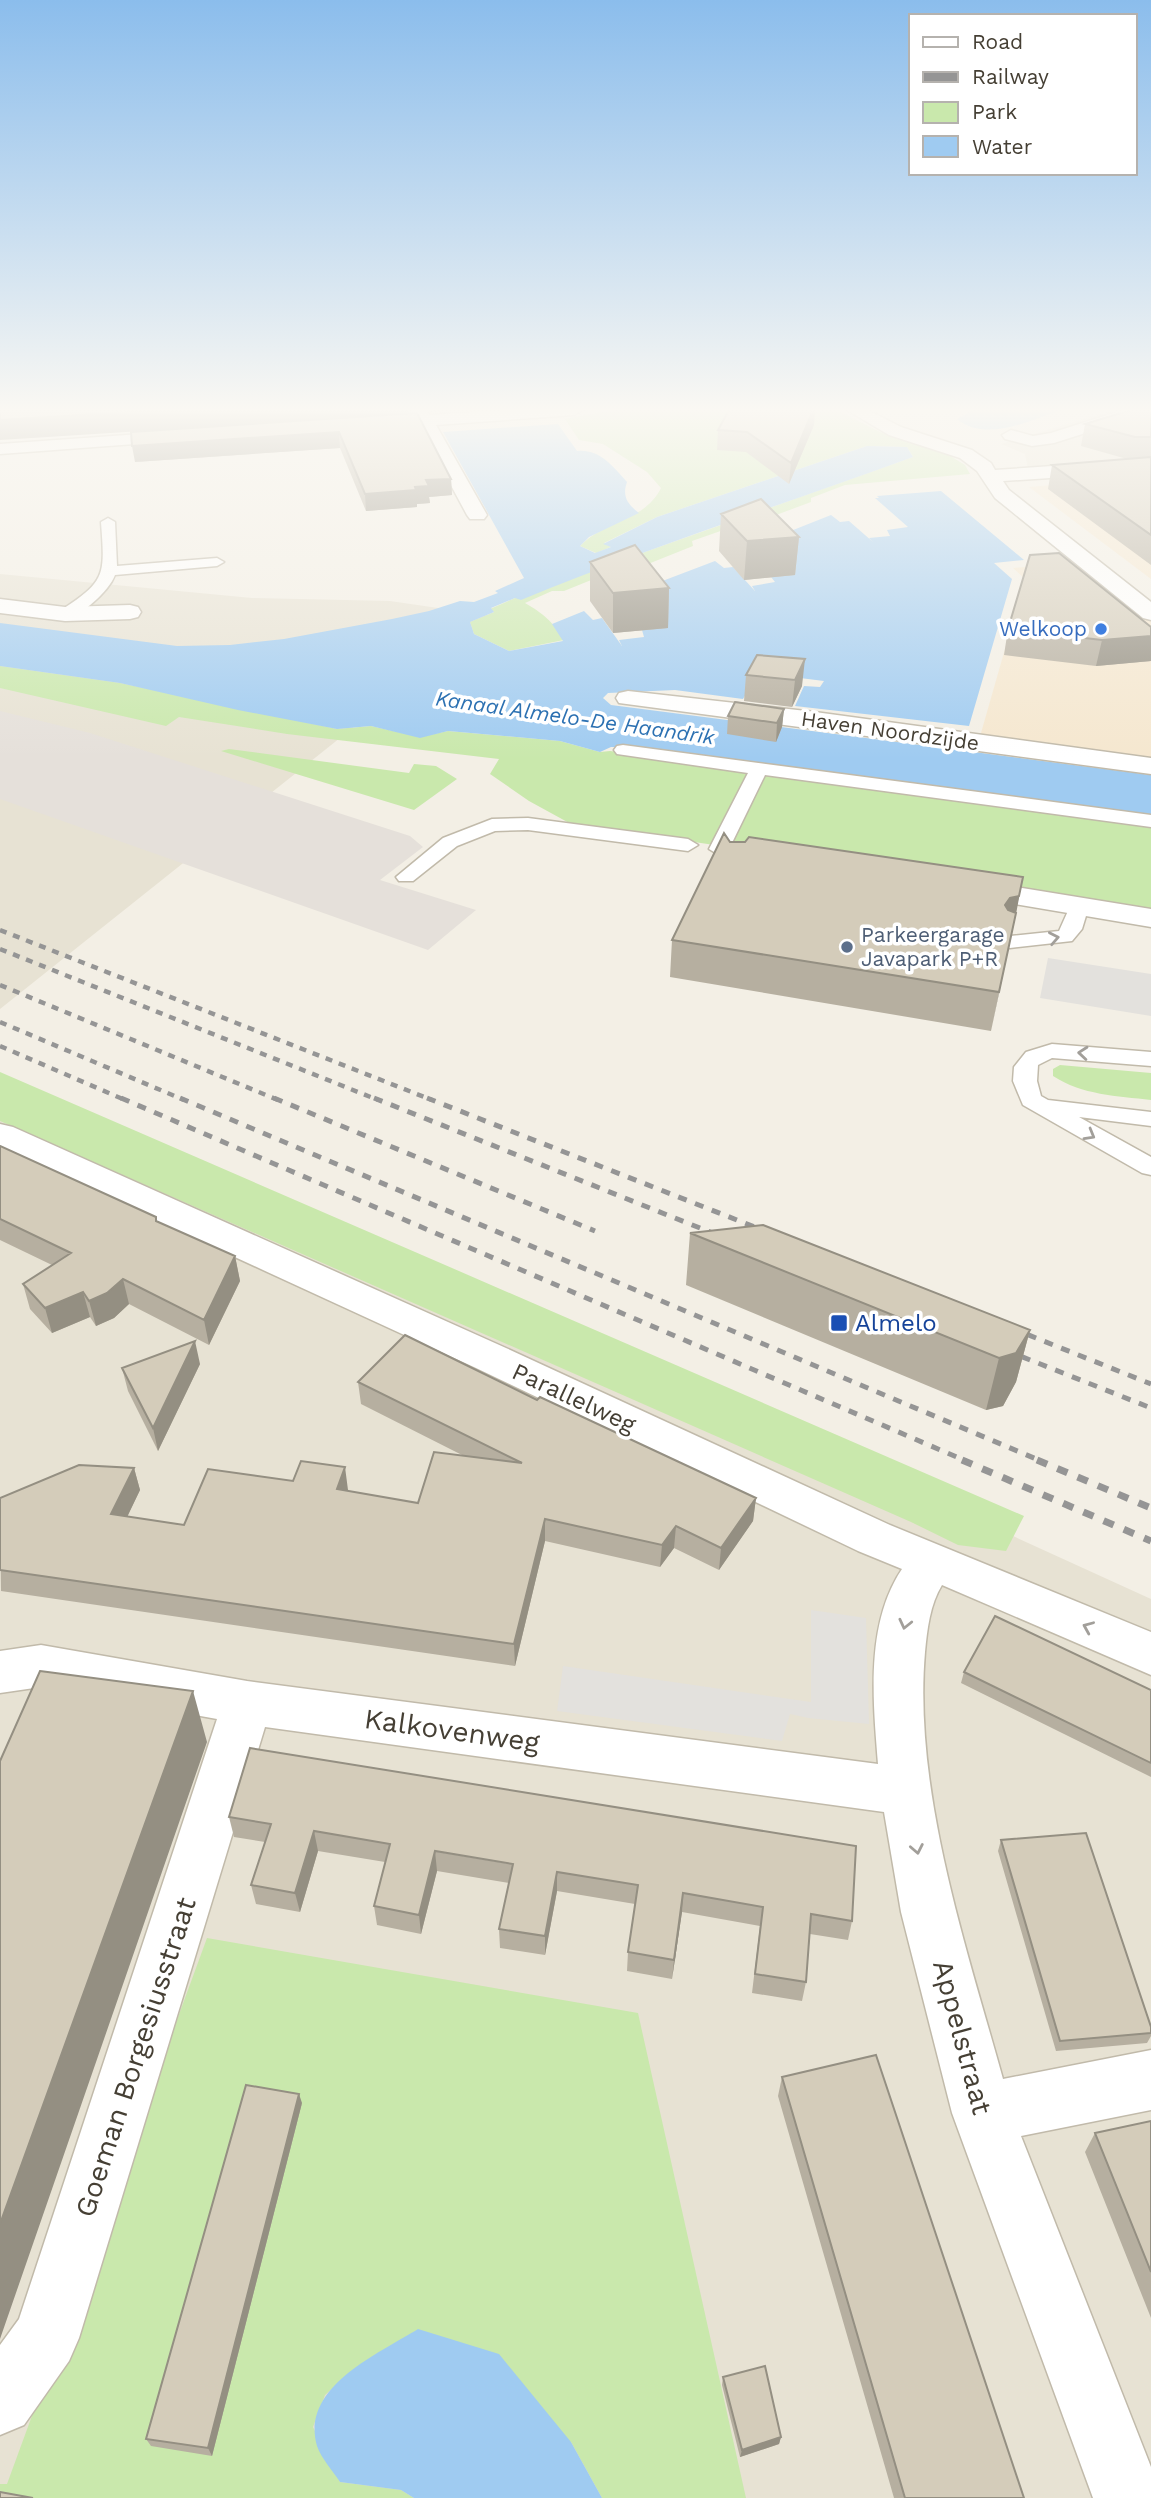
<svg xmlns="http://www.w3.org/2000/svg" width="1151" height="2498" viewBox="0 0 1151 2498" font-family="'Work Sans',sans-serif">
	<rect width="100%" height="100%" fill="#f3efe5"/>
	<!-- residential -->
	<path fill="#e7e2d3" d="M1113,410H1151V464L1028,469L1025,454L1001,444Z
		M0,574L252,598L390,601L493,616L0,1009Z
		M0,1074L1151,1599V2498H0Z"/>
	<!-- commercial -->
	<path fill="#f5e7cf" d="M1134,478H1151V579L1029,487Z
		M1079,563L1151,619V762L979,740L1025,579L1013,568Z"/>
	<!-- industrial -->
	<path fill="#e5e0da" d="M0,711L90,733L410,836L423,847L380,880L476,910L428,950L0,799Z"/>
	<!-- green -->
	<path fill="#c9e8ac" d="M623,410H837L880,432L947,454L965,465L970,474L845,485L811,498V502L744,527H732L692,541L693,546L648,564L611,572L564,591H552L525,603C544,614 552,621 564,640L509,651L474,634L470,622L494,612L490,609L515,598L913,457L907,447L867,446L657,517L604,543L611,547L596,553L580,546C604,521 645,521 661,488L647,472L603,444L579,440L565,419C585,415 603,411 623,410Z
		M0,666L120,683L337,729L371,726L420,737L448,731L560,741L600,752L610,751L1151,824V909L571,824L529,801L490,774L499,759L287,734L179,717L166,726L0,688Z
		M229,749L409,773L414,764L436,766L457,779L414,810L221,751Z
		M1060,1065L1151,1073V1100C1117,1096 1082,1095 1053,1076V1069Z
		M0,1072L1024,1516L1006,1551L958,1545L911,1522L0,1121Z
		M207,1938L638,2013L746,2498H602L571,2442L354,2369L325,2395L313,2427L340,2482L401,2490L414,2498H0V2484H7Z"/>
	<!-- parking -->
	<path fill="#e3e1dd" d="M1048,958L1151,974V1016L1040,998Z
		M811,1610L866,1618L869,1724L808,1718L790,1714L782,1741L557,1711L563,1666L811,1702Z"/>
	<!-- water -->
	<path fill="#9fcbf1" d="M974,410H1062C1030,420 986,443 957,419Z
		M558,424L577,451C599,449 611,464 627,482C622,496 627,504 639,513L589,537L580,546L595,553L611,547L603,544L657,517L867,446L907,447L913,457C782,505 649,547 521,600L515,598L491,608L494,612L470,622L474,634L509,651L563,641L552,624L584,611L593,620L602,618L622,646L619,640L644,637L642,630L667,627L644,588L715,561L724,568L733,567L755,591L752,586L775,582L771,577L768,540L831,515L840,522L849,521L873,542L869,538L890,536L887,530L908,527L875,498H879L877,496L941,491L1024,560L994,563L1012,579L969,726L795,706L804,686L820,687L824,681L759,673L743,699L675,690L608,693L603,698L611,705L1151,775V818L627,747H611L600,752L560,741L448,731L420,738L371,726L337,729L238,710L120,683L0,666V623L177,646L230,645L284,639L392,619L429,611L460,601L474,602L498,593L495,591L524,578L443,432Z
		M418,2329L499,2354L571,2442L602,2498H414L401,2490L340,2482C333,2471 321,2458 317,2446C300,2387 378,2354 418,2329Z"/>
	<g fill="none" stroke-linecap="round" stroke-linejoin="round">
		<defs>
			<path id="service" d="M108,518L115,522L117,566L217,558L224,562L217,566L115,575C109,591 78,621 60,617L57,614L60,611C106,581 105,576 101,522Z
				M623,745L1151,815V827L765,775L729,849L719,855L709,849L748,773L617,754L614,750L617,746Z
				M528,818L688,839L698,845L688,851L528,830L495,831L457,846L413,881H399L396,877L443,838L492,819Z
				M1079,900L1086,902L1089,906L1082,929L1072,941L1010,948L1003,946L1000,942L1003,938L1010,936L1059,931L1072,902Z
				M1052,1044L1151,1052V1066L1052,1058L1038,1065L1037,1081L1041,1096L1048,1100L1151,1112V1126L1079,1117L1151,1157V1175L1142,1173L1023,1105L1013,1081L1014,1067L1026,1052Z"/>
			<path id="pedestrian" d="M628,691L815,712L1151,758V774L619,703L616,698L619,693Z"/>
			<path id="minor" d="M410,410H427L430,415L503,410H583L574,415L436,425L487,515L484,519H470L467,515L419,426L369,429L360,424L369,419L414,416Z
				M847,410H868L901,427L972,450L991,463L995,470L1111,462L1151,463V475L1111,474L1003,481L1009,490L1151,602V620L1143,618L995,498L977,471L960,458L889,435Z
				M1123,410H1148L1145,414L1054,443L1032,446L1005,439L1002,435L1011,430L1033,436L1051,433Z
				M183,431L192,436L189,440L0,454V444Z
				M0,599L65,607L130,605L138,607L141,612L138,617L130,619L65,621L0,613Z
				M966,879L1151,909V927L956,894L951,888L956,882Z
				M0,1124L13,1127L506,1348L890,1525L1151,1632V1675L942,1585C930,1604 927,1630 925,1652C913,1790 966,1946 1003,2079L1151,2050V2110L1021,2136L1151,2467V2498H1093L952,2113L901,1912L884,1812L265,1727L79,2338L69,2361L24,2425L0,2435V2345L19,2319L217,1719L41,1687L0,1693V1651L41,1645L247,1681L878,1764C873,1701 865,1624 902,1569L858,1551L476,1368L0,1149Z"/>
		</defs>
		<!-- service casing -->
		<use href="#service" stroke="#c1baaa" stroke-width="3"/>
		<!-- pedestrian casing -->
		<use href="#pedestrian" stroke="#c1baaa" stroke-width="3"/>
		<!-- minor casing -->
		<use href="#minor" stroke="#c1baaa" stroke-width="3"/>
		<!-- service -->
		<use href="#service" fill="#fff" fill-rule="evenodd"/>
		<!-- pedestrian -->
		<use href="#pedestrian" fill="#fff" fill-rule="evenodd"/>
		<!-- minor -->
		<use href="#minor" fill="#fff" fill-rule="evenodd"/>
		<!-- rail-far2 -->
		<path stroke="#959595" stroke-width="4.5" stroke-dasharray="7 7" stroke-linecap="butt" d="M0,930L432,1100
			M0,949L378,1100
			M0,985L278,1100
			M0,1022L184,1100
			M0,1046L125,1100"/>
		<!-- rail-far1 -->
		<path stroke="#959595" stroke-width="5" stroke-dasharray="9 9" stroke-linecap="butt" d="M121,1098L966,1461
			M180,1098L1041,1461
			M274,1098L595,1231
			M374,1098L725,1238
			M427,1098L770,1233
			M1011,1328L1151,1384
			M1005,1350L1151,1408"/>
		<!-- rail -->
		<path stroke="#959595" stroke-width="7" stroke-dasharray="11 11" stroke-linecap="butt" d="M962,1460L1151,1541
			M1037,1460L1151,1508"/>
	</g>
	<!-- wall -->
	<path fill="#b6afa0" d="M1151,410V565L1048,489L1052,465L1127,459L1081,446L1085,424Z
		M417,413L451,479L452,495L429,497L430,503L417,504V507L366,511L340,448L135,462Z
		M814,425L789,484L746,452L717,450L718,430Z
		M721,514L799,537L795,575L744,580L719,551Z
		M590,562L669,588L668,628L613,633L590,601Z
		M1151,627V661L1096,666L1004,655L1008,629Z
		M757,655L802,686L792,707L744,701L746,675Z
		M784,709L782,727L776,742L727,734L728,716Z
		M1023,877L991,1031L670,977L672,940Z
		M0,1146L157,1222L235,1256L240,1281L209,1345L129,1304L114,1318L96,1326L90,1317L52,1333L30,1309L23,1284L52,1265L0,1240Z
		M690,1233L1030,1330L1016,1382L1003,1406L986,1410L686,1285Z
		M200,1364L158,1451L128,1391L122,1368Z
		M358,1382L537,1400L756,1498L753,1521L719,1570L674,1548L660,1567L545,1541L515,1666L1,1591L0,1498L134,1468L140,1490L127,1517L184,1525L348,1490V1491L418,1503L462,1455L361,1404Z
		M964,1672L1151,1690V1777L961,1683Z
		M229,1817L852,1921L848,1940L810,1934L806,1982L802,2001L752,1993L760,1926L682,1912L672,1979L627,1971L628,1952L635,1904L557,1891L545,1955L500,1948L499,1929L509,1883L437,1871L421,1934L377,1925L374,1906L385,1862L318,1851L300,1912L256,1904L251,1885L265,1842L234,1837Z
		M1001,1840L1151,2027V2036L1147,2043L1056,2051L998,1851Z
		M782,2077L1024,2498H894L778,2096Z
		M302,2103L212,2456L151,2446L146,2439Z
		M1151,2121V2318L1085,2152L1095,2133Z
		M723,2377L781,2437L779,2444L740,2457L722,2385Z"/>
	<!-- shaded-wall -->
	<path fill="#948f82" d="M160,410H409V414L0,440V420Z
		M431,410H469L431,412Z
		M813,410H815L814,425L789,484L791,463Z
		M339,432L340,448L135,462L132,446Z
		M451,479L452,495L429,497L430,503L417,504V507L366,511L365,494L415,487L426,480Z
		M799,537L795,575L744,580L747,541Z
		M669,588L668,628L613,633V593Z
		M1151,636V661L1096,666L1102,640Z
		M805,659L802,686L792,707L795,680Z
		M784,709L782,727L776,742L777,723Z
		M1023,877L1016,914L991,1031L999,992L1005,905Z
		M235,1256L240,1281L209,1345L204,1320Z
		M123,1279L129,1304L114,1318L96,1326L89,1301Z
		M83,1292L90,1317L52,1333L45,1308Z
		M1030,1330L1016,1382L1003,1406L986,1410L999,1358Z
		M195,1341L200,1364L158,1451L153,1428Z
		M345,1467L348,1490L341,1511L337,1489Z
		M134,1468L140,1490L118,1536L111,1514Z
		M756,1498L753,1521L719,1570L721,1548Z
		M545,1519V1541L515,1666L514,1644Z
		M676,1526L674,1548L660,1567L662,1545Z
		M193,1691L207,1742L0,2339V2224Z
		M314,1831L318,1851L300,1912L295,1893Z
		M435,1851L437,1871L421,1934L419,1915Z
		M557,1872V1891L545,1955V1936Z
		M683,1893L682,1912L672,1979L674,1960Z
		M299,2094L302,2103L212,2456L208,2448Z
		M781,2437L779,2444L740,2457L742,2450Z"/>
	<!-- building -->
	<path fill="#d4ccba" stroke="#948f82" stroke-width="2" d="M0,410H160L0,420Z
		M729,410H813L791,463L747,432L718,430Z
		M1131,410H1151V437H1135L1085,424Z
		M417,413L451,479L426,480L429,486L415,487L416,490L365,494L339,432L132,446L131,432Z
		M1151,457V535L1052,465Z
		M761,499L799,537L747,541L721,514Z
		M635,545L669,588L613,593L590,562Z
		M1059,553L1151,627V636L1102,640L1008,629L1030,555Z
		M757,655L805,659L795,680L746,675Z
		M735,702L784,709L777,723L728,716Z
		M724,833L730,842H745L749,837L1023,877L1019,896L1010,898L1005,905L1008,910L1016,913L999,992L672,940Z
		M0,1146L156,1217V1221L235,1256L204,1320L123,1279L107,1293L89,1301L83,1292L45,1308L23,1284L71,1253L0,1219Z
		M763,1225L1030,1330L1016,1353L999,1358L690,1233Z
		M405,1335L537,1400L540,1397L756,1498L721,1548L676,1526L662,1545L545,1519L514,1644L0,1570V1498L79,1465L134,1468L111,1514L184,1525L208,1469L293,1481L301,1461L345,1467L337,1489L418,1503L434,1452L522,1463L358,1382Z
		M195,1341L153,1428L122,1368Z
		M995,1616L1151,1690V1763L964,1672Z
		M40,1671L193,1691L0,2224V1761Z
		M250,1748L856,1846L852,1921L811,1914L806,1982L755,1974L763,1907L683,1893L674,1960L628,1952L638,1885L557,1872L545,1936L499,1929L513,1864L435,1851L419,1915L374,1906L390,1844L314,1831L295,1893L251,1885L271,1824L229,1817Z
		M1086,1833L1151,2027V2033L1060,2041L1001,1840Z
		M876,2055L1024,2498H905L782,2077Z
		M246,2085L299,2094L208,2448L146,2439Z
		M1151,2121V2272L1095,2133Z
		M765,2366L781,2437L742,2450L723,2377Z
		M0,2492L33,2498H0Z"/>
	<!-- one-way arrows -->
	<defs><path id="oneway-chevron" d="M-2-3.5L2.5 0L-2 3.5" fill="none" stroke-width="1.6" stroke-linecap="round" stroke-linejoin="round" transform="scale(1.75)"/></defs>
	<g stroke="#a29f9a">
		<use href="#oneway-chevron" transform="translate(1054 938) rotate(-11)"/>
		<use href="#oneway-chevron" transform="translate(1083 1053) rotate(-175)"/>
		<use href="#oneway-chevron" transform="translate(1090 1135) rotate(30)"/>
		<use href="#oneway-chevron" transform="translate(905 1624) rotate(103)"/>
		<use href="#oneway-chevron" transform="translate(1088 1627) rotate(-157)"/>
		<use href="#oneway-chevron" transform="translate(917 1849) rotate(79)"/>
	</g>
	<!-- sky -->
	<linearGradient id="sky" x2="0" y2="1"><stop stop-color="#8bbdec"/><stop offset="0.54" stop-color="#faf8f3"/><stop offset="1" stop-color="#faf8f3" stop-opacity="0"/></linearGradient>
	<rect width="1151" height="759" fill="url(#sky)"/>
	<!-- markers -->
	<circle fill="#3f7fe0" stroke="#fff" stroke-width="2.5" cx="1101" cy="629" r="7"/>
	<circle fill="#5c6f8a" stroke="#fff" stroke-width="2.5" cx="847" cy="947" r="7"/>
	<rect fill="#1a4fb4" stroke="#fff" stroke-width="2.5" x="830" y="1314" width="18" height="18" rx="3.5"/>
	<g text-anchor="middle" stroke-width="7" stroke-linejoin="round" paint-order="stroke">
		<!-- far-shop labels -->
		<g font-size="21" fill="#366cbe" stroke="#fff" text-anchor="end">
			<text x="1087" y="636">Welkoop</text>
		</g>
		<!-- far-water labels -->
		<g font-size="21" font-style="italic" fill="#2c71b2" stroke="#fff">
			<text transform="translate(575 718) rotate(8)" y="7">Kanaal Almelo-De Haandrik</text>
		</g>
		<!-- far-street labels -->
		<g font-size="21" fill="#453f34" stroke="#fff">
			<text transform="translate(890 731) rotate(8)" y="7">Haven Noordzijde</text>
		</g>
		<!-- far-service labels -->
		<g font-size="21" fill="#4e5e75" stroke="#fff" text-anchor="start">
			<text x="861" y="942">Parkeergarage<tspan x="861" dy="24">Javapark P+R</tspan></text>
		</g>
		<!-- transit labels -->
		<g font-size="24" fill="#164399" stroke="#fff" text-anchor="start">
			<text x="855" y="1331">Almelo</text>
		</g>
		<!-- street labels -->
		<g font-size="24" fill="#453f34" stroke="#fff">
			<text transform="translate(574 1398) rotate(25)" y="8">Parallelweg</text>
		</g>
		<!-- near-street labels -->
		<g font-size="28" fill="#453f34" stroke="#fff">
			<text transform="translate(452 1730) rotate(8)" y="10">Kalkovenweg</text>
			<text transform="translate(963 2037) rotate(75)" y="10">Appelstraat</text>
			<text transform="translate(135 2057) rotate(-72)" y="10">Goeman Borgesiusstraat</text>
		</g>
	</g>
	<!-- legend -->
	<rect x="909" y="14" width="228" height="161" fill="#ffffff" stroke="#b5b2ae" stroke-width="2"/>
	<rect x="923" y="37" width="35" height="10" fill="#ffffff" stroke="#b5b2ae" stroke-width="2"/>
	<text x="972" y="49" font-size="21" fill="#453f34">Road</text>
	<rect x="923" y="72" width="35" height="10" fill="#959595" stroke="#b5b2ae" stroke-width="2"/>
	<text x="972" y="84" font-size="21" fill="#453f34">Railway</text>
	<rect x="923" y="102" width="35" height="21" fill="#c9e8ac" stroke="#b5b2ae" stroke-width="2"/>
	<text x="972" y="119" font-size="21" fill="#453f34">Park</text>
	<rect x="923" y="136" width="35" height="21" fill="#9fcbf1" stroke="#b5b2ae" stroke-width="2"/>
	<text x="972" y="154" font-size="21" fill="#453f34">Water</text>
</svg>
